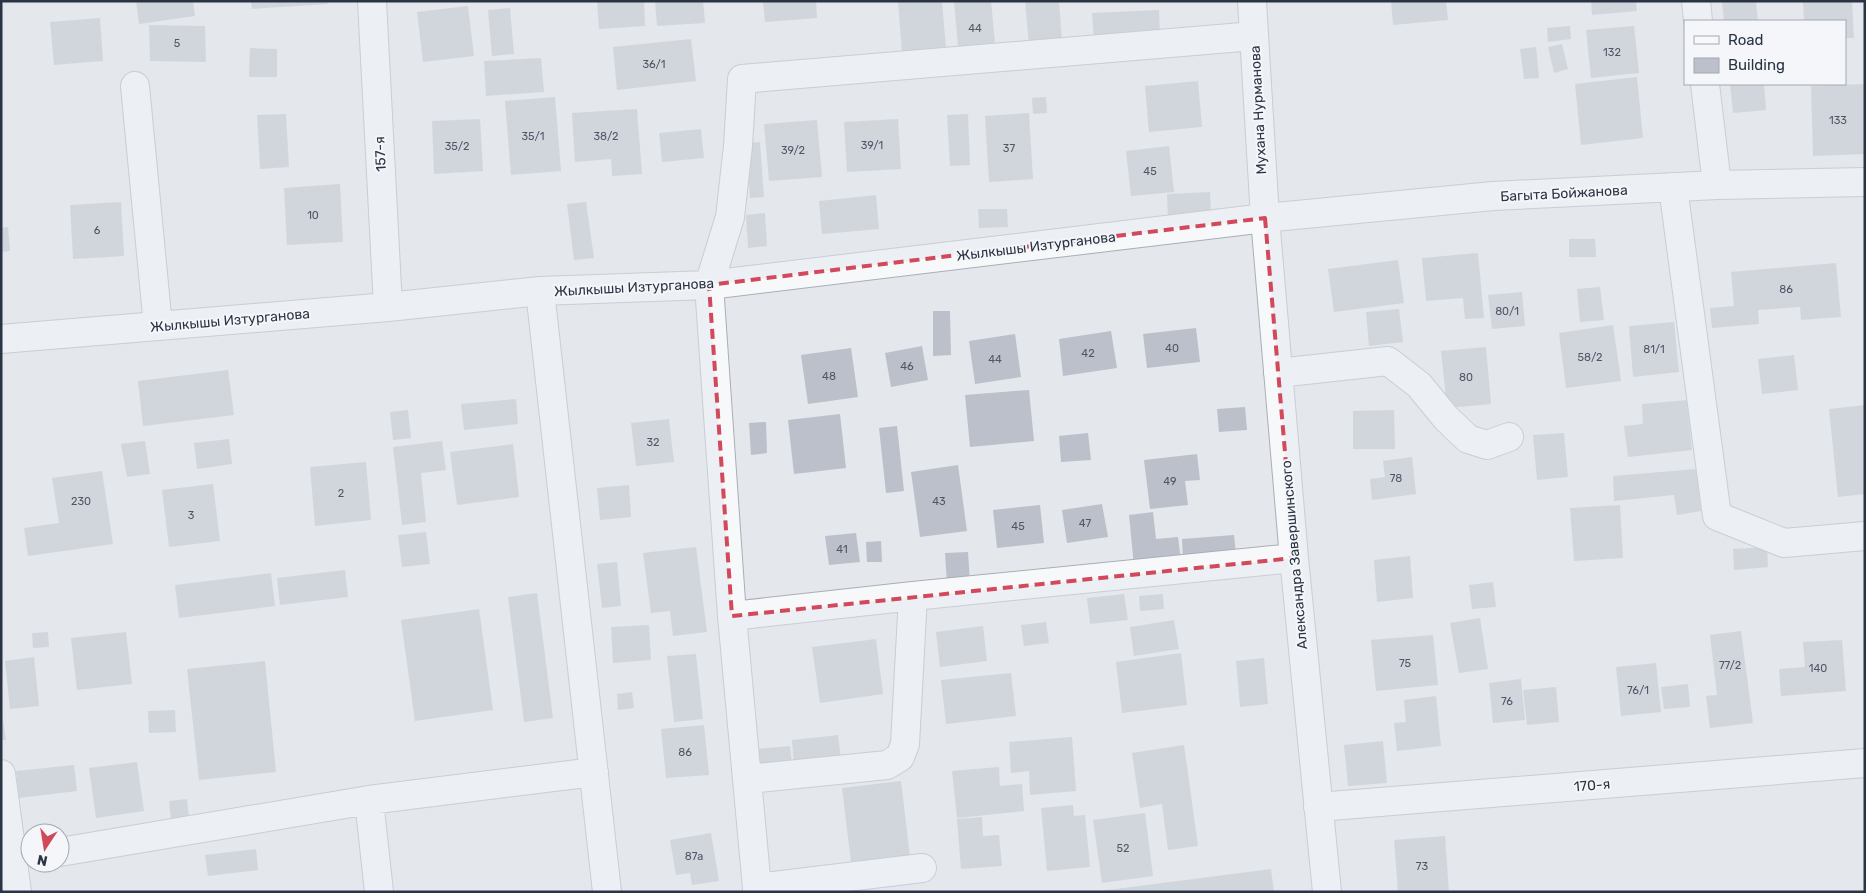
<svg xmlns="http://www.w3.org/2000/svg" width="1866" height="893" viewBox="0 0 1866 893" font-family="Rubik,sans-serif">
	<rect width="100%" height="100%" fill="#e4e7ec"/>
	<!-- building -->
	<path fill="#bbc0ca" d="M136,1H193L195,16L139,24Z
		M251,1H327L328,4L252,9Z
		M597,1H644L645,26L599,29Z
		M655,1H703L705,23L657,26Z
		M763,1H816L817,18L765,22Z
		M898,1H942L946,49L902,53Z
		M954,1H991L996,54L959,57Z
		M1025,1H1059L1062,42L1029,45Z
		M1391,1H1446L1448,20L1393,25Z
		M1591,1H1636L1637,11L1592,15Z
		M1722,1H1756L1758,21H1724Z
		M1803,1H1852L1854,38H1845V21H1804Z
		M468,6L474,56L423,62L417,12Z
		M510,8L514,54L492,56L488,10Z
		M1159,10L1160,38L1094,40L1092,13Z
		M100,18L103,61L54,65L50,22Z
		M149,25L205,26L206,62L150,61Z
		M1570,26L1571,39L1548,42L1547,28Z
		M1634,26L1639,73L1591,78L1586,30Z
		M691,39L696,81L617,90L613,47Z
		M1562,44L1568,69L1554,73L1548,47Z
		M1536,47L1539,78L1524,79L1520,49Z
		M250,48L277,49V77H249Z
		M541,58L544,92L486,96L484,61Z
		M1637,77L1643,138L1581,145L1575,84Z
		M1198,81L1202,127L1149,132L1145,86Z
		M1730,84H1764L1766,110L1733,113Z
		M1865,84V154L1813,156L1811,86Z
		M555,97L561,171L511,175L505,101Z
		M1046,97L1047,113L1033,114L1032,98Z
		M637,109L642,174L612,176L611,159L575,162L572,113Z
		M1029,113L1033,179L989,182L985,116Z
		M286,114L289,167L260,169L257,115Z
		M968,114L970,165L950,166L947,115Z
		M480,119L483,171L434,174L432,121Z
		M898,119L901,169L847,172L844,122Z
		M817,120L822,177L769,181L764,124Z
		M701,129L704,158L662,162L659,133Z
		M760,142L764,197L750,198L746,143Z
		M1169,146L1174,192L1131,196L1126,151Z
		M340,184L343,242L287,245L284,188Z
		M1210,192L1211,214L1168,216L1167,194Z
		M876,195L879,229L822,234L819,201Z
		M121,202L124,256L73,259L70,205Z
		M586,202L594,258L574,260L567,204Z
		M978,209H1007L1008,227L979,228Z
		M765,213L767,246L748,248L746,215Z
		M8,227L10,251L1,252V228Z
		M1569,239H1595L1596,257H1569Z
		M1478,253L1484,318L1465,319L1463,298L1426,301L1422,258Z
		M1398,260L1404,303L1334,312L1328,269Z
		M1836,263L1841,317L1801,320L1800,307L1758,310L1759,324L1712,328L1710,308L1734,306L1731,272Z
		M1600,287L1604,320L1580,322L1577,289Z
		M1522,292L1525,326L1492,329L1488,295Z
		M1399,309L1403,342L1369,346L1366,312Z
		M933,311H950L951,355L933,356Z
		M1674,322L1679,372L1633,377L1629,326Z
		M1613,325L1621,381L1566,388L1559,333Z
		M1196,328L1200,362L1147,368L1143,334Z
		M1111,331L1117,368L1063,376L1059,339Z
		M1015,334L1021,377L975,384L969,341Z
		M922,346L928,380L891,387L885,353Z
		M1486,347L1491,404L1447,408L1441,351Z
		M851,348L858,397L808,404L801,355Z
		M1794,355L1798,390L1762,394L1758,359Z
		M228,370L234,415L143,426L138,381Z
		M1029,390L1034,441L970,447L965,395Z
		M516,399L518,424L464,430L461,404Z
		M1687,400L1692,450L1628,457L1624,426L1643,424L1642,404Z
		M1865,405V494L1838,497L1829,409Z
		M1245,407L1247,430L1219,432L1217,409Z
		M408,410L411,438L393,440L390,412Z
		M1394,410L1395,449H1353V411Z
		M840,414L846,468L794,474L788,420Z
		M669,419L674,462L636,466L631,423Z
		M766,422L767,453L751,455L749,423Z
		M897,426L904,491L886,493L879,428Z
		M1088,433L1091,460L1061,462L1059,436Z
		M1564,433L1568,477L1537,480L1533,435Z
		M229,439L232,464L197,469L194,443Z
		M145,441L150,474L127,477L121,444Z
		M442,441L446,470L421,473L426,522L402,525L393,447Z
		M513,444L519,497L457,505L450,452Z
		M1197,454L1200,480L1185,481L1188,505L1150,509L1144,460Z
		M1412,457L1416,494L1372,500L1370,479L1385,477L1383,461Z
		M366,462L371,520L315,526L310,467Z
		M958,465L967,531L920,537L911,472Z
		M1696,469L1701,511L1677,515L1674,495L1614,501L1613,476Z
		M102,471L113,544L28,556L24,528L59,523L52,478Z
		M213,484L220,541L169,547L162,490Z
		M629,485L631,517L600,520L597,488Z
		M1102,504L1108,537L1067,543L1062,510Z
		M1040,505L1044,543L997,548L993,510Z
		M1620,505L1623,558L1574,561L1570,508Z
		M1153,512L1156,539L1178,537L1181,561L1134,566L1129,515Z
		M426,532L430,564L402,567L398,535Z
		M856,533L860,562L829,565L825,536Z
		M1234,535L1236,554L1183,558L1182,539Z
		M881,541L882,562H867L866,542Z
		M696,547L707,632L673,636L670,611L651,613L643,553Z
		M1767,547L1768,567L1734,570L1733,549Z
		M968,552L970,582L947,584L945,553Z
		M1410,556L1413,598L1377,602L1374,560Z
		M617,562L621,606L602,608L597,564Z
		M345,570L348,597L280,605L277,578Z
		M271,573L275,606L179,618L175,585Z
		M1493,582L1496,607L1472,609L1469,585Z
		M537,593L553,718L524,722L508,597Z
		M1124,594L1128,620L1090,624L1087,598Z
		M1163,594L1164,609L1140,611L1139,596Z
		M479,609L493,710L415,721L401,620Z
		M1480,618L1488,669L1459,673L1450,623Z
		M1174,620L1179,649L1134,656L1130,627Z
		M1046,622L1049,643L1024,646L1021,625Z
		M649,625L651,660L613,663L611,627Z
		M983,626L987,661L940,667L936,632Z
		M1741,631L1753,723L1710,728L1706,696L1717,695L1710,635Z
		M48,632L49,647L33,648L32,633Z
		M126,632L132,684L77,690L71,638Z
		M1433,635L1438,685L1376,691L1371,640Z
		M876,639L883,694L820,703L812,647Z
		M1842,640L1846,691L1781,696L1779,669L1805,667L1803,642Z
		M1181,653L1187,705L1122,713L1116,662Z
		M696,654L703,719L674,722L667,656Z
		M34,657L39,706L10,709L5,661Z
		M1264,658L1268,704L1240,707L1236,661Z
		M265,661L276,772L199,780L187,669Z
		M1656,663L1661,712L1621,716L1616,667Z
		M1011,673L1016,716L946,724L941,680Z
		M1521,679L1525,720L1493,723L1489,683Z
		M1688,684L1690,707L1664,709L1661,687Z
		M1556,687L1559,722L1527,725L1523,690Z
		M632,692L634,708L618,710L617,694Z
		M1436,696L1441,746L1397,751L1394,723L1406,722L1404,700Z
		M1,708L6,740H1Z
		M175,710L176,732L149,733L148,711Z
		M704,725L709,775L666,778L661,729Z
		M838,735L841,759L794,765L792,740Z
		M1072,737L1076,791L1030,795L1029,771L1011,773L1009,742Z
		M1383,741L1387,783L1348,786L1344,745Z
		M1184,745L1198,846L1168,850L1162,804L1140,808L1132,753Z
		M790,746L792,765L759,768L757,749Z
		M137,762L144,811L96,818L89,768Z
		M74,765L77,791L19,798L16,771Z
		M999,767L1000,786L1022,784L1024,811L957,818L952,771Z
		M901,781L911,865L852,871L842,788Z
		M187,799L190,827L172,829L169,801Z
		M1073,805L1074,816L1085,815L1090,867L1047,871L1041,808Z
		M1145,813L1153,876L1102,883L1093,820Z
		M982,817L983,836L999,835L1002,866L961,869L957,819Z
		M711,833L719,881L692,885L690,873L676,875L670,840Z
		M1445,836L1449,892H1398L1394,840Z
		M256,849L258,870L208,876L205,855Z
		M1271,869L1274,892H1100V891Z"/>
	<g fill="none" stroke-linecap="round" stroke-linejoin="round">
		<defs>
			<path id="minor" d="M372,1L388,307
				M1252,1L1265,218L1294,558L1327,892
				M1696,1L1698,21
				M1705,84L1717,185
				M135,86L158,326
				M1673,187L1717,516L1784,543L1865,536
				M540,291L607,892
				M1,339L388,307L540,291L709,285L1265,218L1493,196L1717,185L1865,182
				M1278,373L1388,361L1419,385L1446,418L1468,439L1487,445L1509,437
				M732,616L913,596L1294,558
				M1,774L17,892
				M748,779L887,765L900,757L905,744L913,596
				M369,800L379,892
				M1318,807L1865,763
				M60,852L369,800L594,772
				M922,868L757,888L732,616L709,285L730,217L738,146L742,79L1254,36"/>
		</defs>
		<!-- minor casing -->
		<use href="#minor" stroke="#a9aeb7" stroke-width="30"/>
		<!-- minor -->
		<use href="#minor" stroke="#f7f8fa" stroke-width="28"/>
	</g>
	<!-- marked area -->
	<path d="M0 0H1866V893H0ZM1265,218L1294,558L732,616L709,285Z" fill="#e4e7ec" fill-opacity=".55" fill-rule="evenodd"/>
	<path fill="none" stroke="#d1495b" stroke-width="4" stroke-dasharray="10 6" stroke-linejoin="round" d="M1265,218L1294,558L732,616L709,285Z"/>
	<g text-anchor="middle" stroke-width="4" stroke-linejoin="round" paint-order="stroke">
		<!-- number labels -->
		<g font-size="11" fill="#4f5766">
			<text x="975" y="32">44</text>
			<text x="177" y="47">5</text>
			<text x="1612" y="56">132</text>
			<text x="654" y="68">36/1</text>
			<text x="1838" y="124">133</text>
			<text x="533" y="140">35/1</text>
			<text x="606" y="140">38/2</text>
			<text x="872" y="149">39/1</text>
			<text x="457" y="150">35/2</text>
			<text x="1009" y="152">37</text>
			<text x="793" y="154">39/2</text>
			<text x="1150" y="175">45</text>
			<text x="313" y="219">10</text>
			<text x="97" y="234">6</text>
			<text x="1786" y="293">86</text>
			<text x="1507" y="315">80/1</text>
			<text x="1172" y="352">40</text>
			<text x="1654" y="353">81/1</text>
			<text x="1088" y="357">42</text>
			<text x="1590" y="361">58/2</text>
			<text x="995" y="363">44</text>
			<text x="907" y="370">46</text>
			<text x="829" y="380">48</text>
			<text x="1466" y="381">80</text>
			<text x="653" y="446">32</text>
			<text x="1396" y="482">78</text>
			<text x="1170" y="485">49</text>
			<text x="341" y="497">2</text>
			<text x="81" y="505">230</text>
			<text x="939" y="505">43</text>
			<text x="191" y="519">3</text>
			<text x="1085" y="527">47</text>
			<text x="1018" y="530">45</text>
			<text x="842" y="553">41</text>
			<text x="1405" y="667">75</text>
			<text x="1730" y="669">77/2</text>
			<text x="1818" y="672">140</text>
			<text x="1638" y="694">76/1</text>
			<text x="1507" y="705">76</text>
			<text x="685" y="756">86</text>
			<text x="1123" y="852">52</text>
			<text x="694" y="860">87а</text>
			<text x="1422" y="870">73</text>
		</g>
		<!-- street labels -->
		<g font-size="14" fill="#2b3445" stroke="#f4f6f9">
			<text transform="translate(1258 110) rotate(-93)" y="5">Мухана Нурманова</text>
			<text transform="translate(380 154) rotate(-93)" y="5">157-я</text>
			<text transform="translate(1564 193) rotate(-3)" y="5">Багыта Бойжанова</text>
			<text transform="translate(1036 246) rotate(-7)" y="5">Жылкышы Изтурганова</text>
			<text transform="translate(634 287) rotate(-3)" y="5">Жылкышы Изтурганова</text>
			<text transform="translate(230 320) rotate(-5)" y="5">Жылкышы Изтурганова</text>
			<text transform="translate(1294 555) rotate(-95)" y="5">Александра Завершинского</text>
			<text transform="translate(1592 785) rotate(-5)" y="5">170-я</text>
		</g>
	</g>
	<!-- border -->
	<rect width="1866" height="893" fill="none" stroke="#2b3445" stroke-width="5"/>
	<!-- legend -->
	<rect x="1684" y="20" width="162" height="65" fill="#f4f6f9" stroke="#a4a8b1"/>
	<rect x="1694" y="36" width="25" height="8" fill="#f7f8fa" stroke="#a4a8b1"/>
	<text x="1728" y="45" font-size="15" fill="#2b3445">Road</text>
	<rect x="1694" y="58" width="25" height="15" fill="#bbc0ca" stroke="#a4a8b1"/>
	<text x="1728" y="70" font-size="15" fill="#2b3445">Building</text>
	<!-- north arrow -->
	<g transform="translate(45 848) rotate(192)"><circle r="24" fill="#f4f6f9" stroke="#a4a8b1"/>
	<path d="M0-4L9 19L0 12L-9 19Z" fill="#d1495b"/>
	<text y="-8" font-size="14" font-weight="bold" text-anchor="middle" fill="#2b3445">N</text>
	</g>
</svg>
